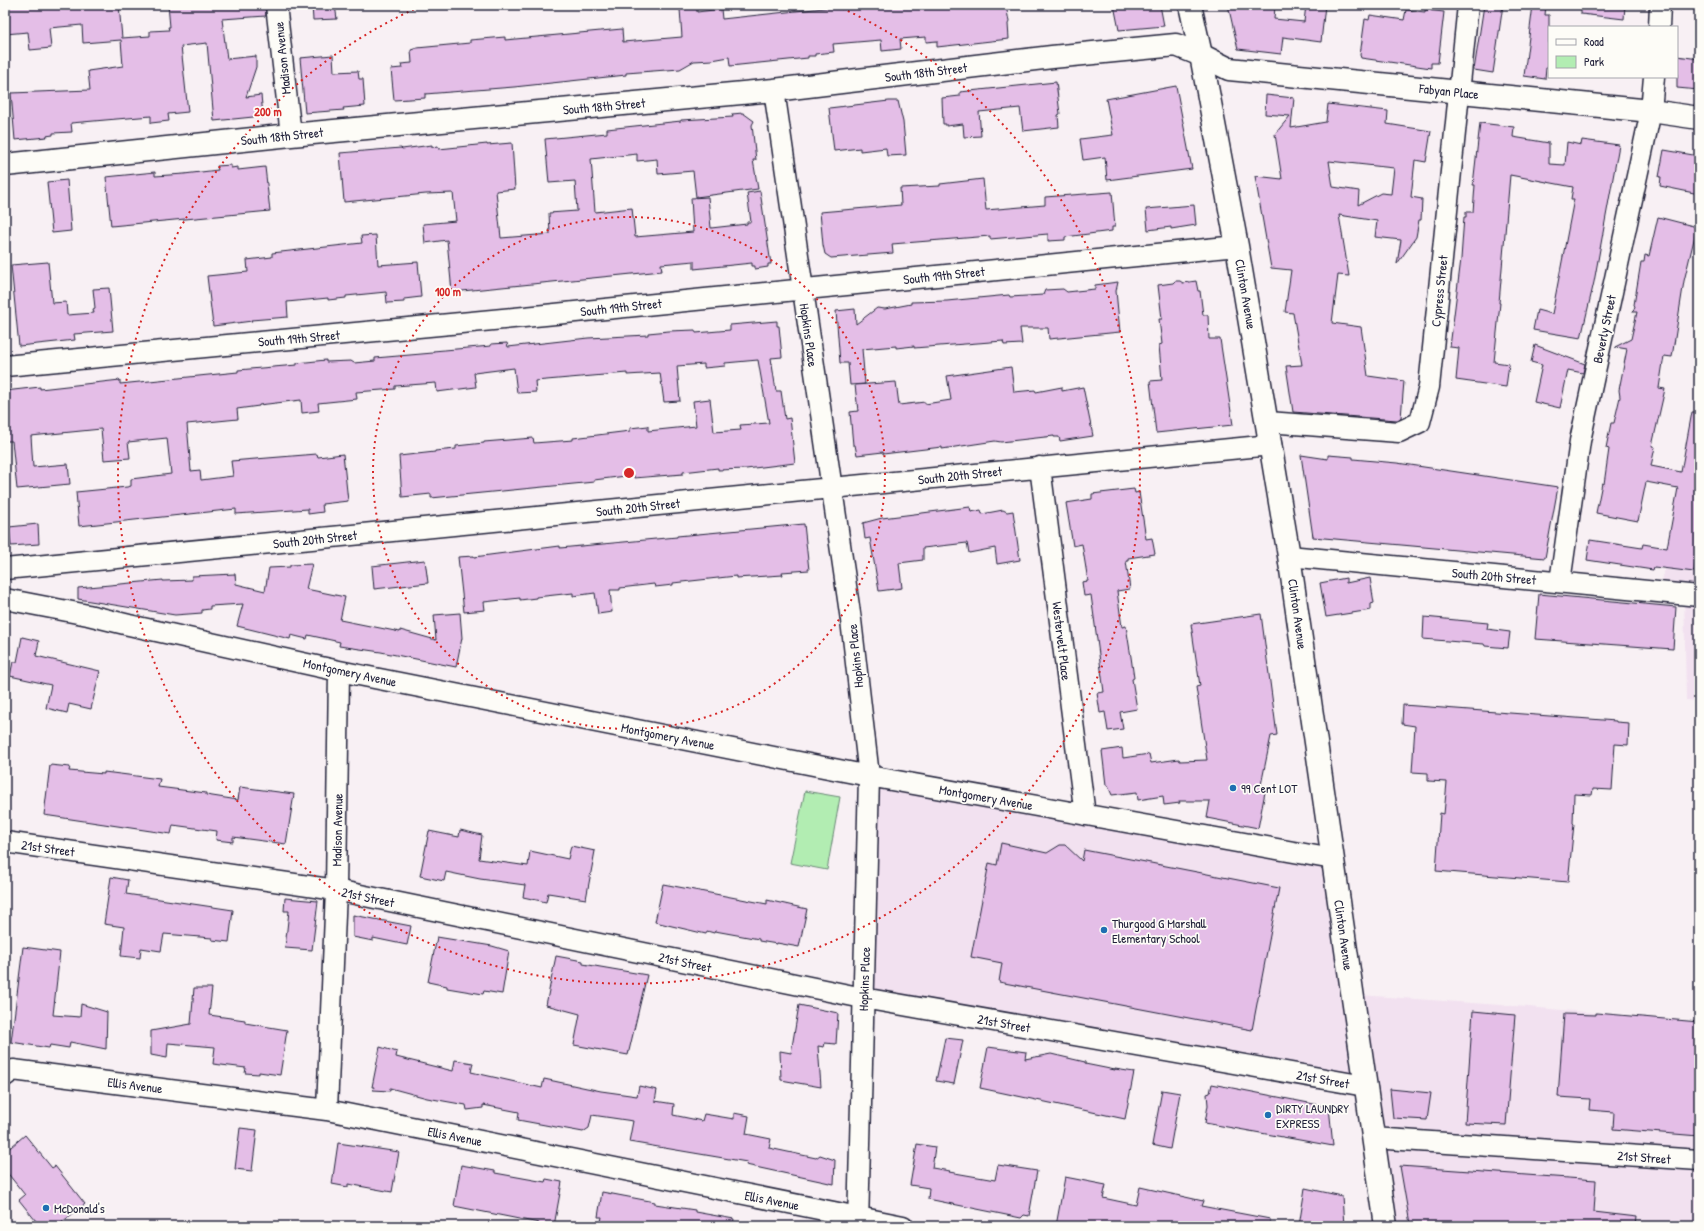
<svg xmlns="http://www.w3.org/2000/svg" width="1704" height="1231" viewBox="0 0 1704 1231" font-family="'Patrick Hand',sans-serif">
	<rect width="100%" height="100%" fill="#f8f0f4"/>
	<filter id="ink" filterUnits="userSpaceOnUse"><feTurbulence type="fractalNoise" baseFrequency=".025" numOctaves="2"/><feDisplacementMap in="SourceGraphic" scale="8" xChannelSelector="R" yChannelSelector="G"/><feConvolveMatrix kernelMatrix="1 2 1 2 8 2 1 2 1" color-interpolation-filters="sRGB"/></filter>
	<g filter="url(#ink)">
		<!-- built -->
		<path fill="#f2e1f0" d="M1699,395V701L1686,700L1684,589L1661,586Z
			M878,783L1324,868L1352,1074L875,992Z
			M1346,994L1528,1007L1699,1022V1226H1381Z"/>
		<!-- green -->
		<path fill="#b2edb2" stroke="#6a8876" d="M805,791L840,797L827,870L790,863Z"/>
		<!-- building -->
		<path fill="#e4bee7" stroke="#22223b" fill-rule="evenodd" d="M5,5H119L122,38L150,36V31L169,30L168,27H170L168,5H265L266,16L222,19L227,59L256,56V67L246,97L261,95L263,116L214,121L207,43L181,46L188,112L168,114L169,121L151,123V116L71,123L72,132L53,133V135L46,136L47,137L15,140L11,93L90,90L88,71L123,66L121,40L83,43L82,25L49,28L51,48L30,50L28,32L5,34Z
			M312,5H335L337,19L313,20Z
			M833,5H1006L1009,22L1008,24L1009,39L937,47V41L926,42V37L900,39L901,49L882,51L881,40L833,44L834,52L815,54V56H808V58L730,66L729,57L712,60L694,61L680,69L626,73V75L514,87L425,94V98L394,100L391,69L402,68L401,64L412,63L411,50L417,48L470,43V40L505,37V40L622,29L623,42L682,37L680,9L697,8V12L721,9L722,19L833,7Z
			M1114,5H1160L1164,26L1119,30Z
			M1228,5H1275L1274,19L1304,22L1306,5H1325L1321,42L1283,37L1281,54L1238,49Z
			M1484,5H1503L1493,73L1474,70Z
			M1533,5H1546L1545,15H1549V68H1546L1545,79L1524,76Z
			M1581,5H1625L1624,19L1581,14Z
			M1406,10L1425,12V10L1444,12L1438,63H1431V68L1361,58L1360,55L1365,19L1369,20L1370,15L1404,20Z
			M333,55L334,72L358,71L359,79H363L365,106L343,108L344,110L305,113L300,58Z
			M1677,56L1699,59V90L1677,88Z
			M1056,82L1060,114L1058,115L1059,127L1023,131L1020,108L979,112L981,136L964,137L963,124L946,126V124H943L942,98L960,96V92Z
			M1176,86L1192,169L1107,180L1105,157L1083,160L1080,139L1113,135L1106,99Z
			M1266,95L1294,98L1291,128L1326,122L1328,104L1388,111L1387,124L1431,131L1426,162L1415,160L1411,197L1422,199L1421,220H1419L1416,237L1397,264L1401,240L1375,237L1377,221L1339,215L1349,276L1338,275L1332,323L1361,327L1368,376L1404,381L1401,418L1397,420L1293,412L1286,366L1302,365L1293,313L1285,312L1291,270L1271,268L1255,176L1282,179L1275,134L1290,116L1265,114ZM1329,161L1394,168L1391,194L1381,193L1358,205L1359,191L1333,187Z
			M889,101H898L903,122L906,155L887,156L886,148L860,151V148L834,151L829,108Z
			M743,113L754,121L752,125L756,160H753L758,189L696,197L693,171L658,174L657,159L637,161V154L591,159L595,212L632,208L635,237L693,232L691,198L708,197L711,228L747,224V222H751L747,193L760,191L771,264H768V267L755,269V266H752V263L694,269V261L661,264L662,271L452,292L447,240L425,243L423,224L456,221L453,193L426,194L344,202L340,153L401,148L402,149L432,145V147L438,146L439,149L487,144V145L512,143L515,189L496,191L501,238L550,234L549,213L577,211L575,181L549,183L545,139L607,133V129L681,121V120L733,117L732,114Z
			M1480,123L1514,127L1513,137L1549,143V164L1565,165L1567,142L1581,145L1582,140L1619,145L1594,282L1581,338L1533,330L1537,310L1552,314L1574,199H1571L1573,187L1510,175L1499,303H1500L1494,362L1509,364L1506,387L1456,380L1459,348L1450,347L1461,259L1464,217H1466V212H1473L1475,185H1473Z
			M1664,150L1699,156V194L1660,186L1661,177H1659Z
			M231,165V168L238,167V170L265,167L270,211L111,226L106,177L155,172V176L184,174L218,170L217,166Z
			M983,179L986,210L1045,205V197L1112,192L1115,227H1112V231L1065,237V240L1048,241V234L990,239V236L892,244L893,253L831,258L825,254L823,245L820,212L901,205L900,188L940,186V184Z
			M67,180L71,231L52,233L47,182Z
			M1194,205L1196,225L1171,229V227L1148,230L1146,209Z
			M1658,217L1697,227L1684,281L1672,357L1664,356L1659,388L1665,389L1652,446L1655,447L1651,466L1681,472L1692,412H1699V541L1694,572L1654,567L1653,570L1587,560L1590,540L1642,548L1643,544L1667,548L1678,488L1646,482L1638,521L1596,513L1602,483L1604,484L1609,449L1606,448L1611,423H1614L1620,397L1619,390L1627,349L1615,347L1631,339L1637,312H1633L1635,306L1634,305L1641,262H1644L1645,255L1649,256Z
			M376,235L378,265L418,262L421,297L404,299V302L387,303L386,292L346,296V298L328,300V298L287,302L288,317L251,320L252,321L213,326L207,276L248,272L247,260L272,257V253L362,243L361,236Z
			M48,262L52,303L66,302L67,315L94,313L93,309L95,308L93,289L109,288L113,331L74,334L75,340L19,346L11,265Z
			M1175,281H1180L1183,283L1196,281L1198,291H1200L1203,315H1208L1209,339H1220L1233,425L1156,433L1150,381L1162,380L1159,345L1162,344L1159,319H1162L1158,285L1173,283Z
			M1118,282L1116,291L1120,332L1049,339L1048,328H1020L1022,344L1004,345L1003,341L914,348V346L896,348V346L862,349L865,384L850,385L848,363H840L836,311L855,309L856,324L877,308L885,309L911,304V302L947,301L1009,295L1010,297L1043,295L1045,290L1063,289L1067,292L1095,289V285Z
			M777,321V326H779L782,357L771,358L776,391H781L785,419L790,418L795,463L746,469L718,470V468L683,472V474L634,478V475L594,480V482L431,498V494L402,497L399,456L435,452V451L456,449V446L484,443V442L533,438L534,443L573,440V438L630,431V428L648,426V431L696,426L693,401L710,399L714,432L741,430L740,425L769,423L758,360L725,363V366L704,368V364L677,366L680,401L664,402L660,373L627,375V373L535,381L536,392L517,393L514,368L474,373L476,387L437,392L436,383L395,386V389L356,392L357,399L318,403L319,411L302,413L301,400L259,405V406L237,409L238,419L187,424L191,471L200,470L201,480L233,476L231,461L317,454L318,457L343,454L348,501L322,504L323,512L308,514V509L236,514V509L79,526L76,492L127,487L131,486V479L171,474L167,438L128,442L130,458L104,460L101,429L31,436L33,467L68,464L70,484L17,489L12,441H5V391L40,387V389L120,380V384L238,372V370L297,365V363L326,360V362L351,361L354,363L375,361V358L433,353V351L491,346V344L507,343L508,347L588,338L648,335V333L669,331L695,330L696,333L730,330V325Z
			M1535,345L1585,364L1583,373L1568,370L1560,408L1534,402L1542,365L1531,362Z
			M1011,367L1014,392L1035,390L1036,392L1062,387V391L1083,387L1093,436L1060,441L1059,437H1054V436L1001,442L995,441L942,449V447L883,454V452L857,455L855,445H853L850,412L858,411L855,385L896,382L899,405L925,402V404L951,400L947,376Z
			M1301,455L1328,459V455L1353,457V459L1397,463L1558,487L1545,558L1313,537Z
			M1134,489L1135,493L1139,492L1146,539L1152,538L1155,554L1128,558V561H1126L1130,589L1117,591L1122,627L1126,626L1131,657L1134,678L1132,679L1137,709L1120,712L1123,729L1108,731L1105,712L1100,713L1097,693L1104,692L1091,595L1084,596L1082,582L1088,581L1082,544L1073,546L1066,503L1092,499V494Z
			M970,507L971,512L981,510L982,514L1003,510L1007,512L1013,511L1020,560L997,564L995,548L969,553L967,543L923,548V560L899,563L902,588L879,591L870,538L865,539L863,523L882,518Z
			M38,524L39,544L11,546L9,527Z
			M804,524L809,570L782,572L783,575L736,578V576L673,583V585L655,587L654,584L620,588V590H610L612,612L598,614L595,593L573,596V593L536,597V598L520,600V598L484,602L485,610L464,612L458,557L474,556V557L560,546V548L677,537V536Z
			M425,560L428,583L374,589L372,566Z
			M312,564L306,589L345,597L340,620L400,632V630L436,640L434,615L460,613L462,638L456,667L381,652L339,646L340,642L308,635L307,639L291,635L290,639L237,626L243,604L210,606V609L202,610V613L175,615L78,599V588L163,580V581L192,580V576L235,574L236,584L265,591L269,568L290,567V565Z
			M1346,578V583L1370,578L1374,603L1371,604V610L1326,617L1320,583Z
			M1539,594L1676,607L1673,649L1535,639Z
			M1261,614L1277,735L1271,736L1261,785L1266,787L1258,828L1207,818L1210,801H1179L1180,803L1164,805L1163,796L1138,800L1137,792L1112,795L1108,786L1106,785L1102,751L1122,748L1123,758L1149,754L1151,763L1179,759L1180,761L1207,760L1196,687L1200,686L1191,624Z
			M1424,617L1488,623L1487,629L1510,632L1508,648L1485,646L1484,644L1423,639Z
			M22,637L39,641L36,656L100,671L91,709L69,704L67,713L46,708L51,685L10,676L13,662H17Z
			M1403,705L1616,721V722L1629,723L1628,745L1615,744L1612,790L1593,789L1592,795L1574,794L1573,823L1574,824L1568,882L1436,871L1440,813L1444,814L1447,782L1428,781V773L1412,772L1415,726L1402,724Z
			M50,765L70,767L69,771L104,774V772L160,779L158,787L206,793V795L238,800L240,787L294,794L286,844L233,837V842L216,840L217,831L173,825L171,834L44,815Z
			M460,830L482,835L479,859L528,866L530,851L568,859L571,846L595,851L586,899L548,893L546,902L523,897L525,885L480,879L446,872L444,881L420,876L429,831L459,837Z
			M1001,843L1047,853L1060,845H1065L1082,861L1084,850L1279,888L1252,1030L999,982L1002,963L971,957L989,863L997,865Z
			M111,877L128,880L126,894L233,910L229,942L212,940V938L164,934L161,951L141,948L140,958L121,956L124,927L104,924Z
			M663,884L767,904V900L807,909L799,947L777,943V944L759,941V939L715,931L714,933L707,931L706,934L655,922Z
			M285,898L318,901L312,950L285,948L289,911H284Z
			M353,915L411,926L407,945L373,938V941L353,937Z
			M437,937L492,946L509,951L502,994L484,991L483,994L447,988V986L428,982Z
			M23,947L60,952L53,1015L80,1017L81,1004L107,1012L106,1049L70,1042L69,1048L50,1045L49,1048L11,1042Z
			M556,956L583,961V964L647,975L628,1055L574,1045L580,1014L546,1005Z
			M194,988H212L209,1015L245,1020V1023L287,1030L280,1075L259,1072V1074L245,1073L246,1068L213,1064L215,1047L168,1043L167,1058L151,1055V1031L191,1024Z
			M799,1005L838,1013L836,1044L825,1043L824,1047L818,1046L821,1087L781,1080L780,1051L791,1053Z
			M1473,1011L1515,1015L1506,1125L1465,1123Z
			M1596,1013L1699,1022V1136L1613,1129L1614,1112L1589,1110L1590,1099L1558,1097L1564,1014L1596,1015Z
			M945,1038L963,1040L954,1084L936,1081Z
			M380,1047L397,1052L396,1057L453,1071L455,1060L473,1063L471,1072L542,1088L544,1079L601,1091L637,1096L639,1086L657,1090L655,1101L674,1104L673,1115L702,1121L704,1114L734,1119V1113L749,1116L746,1134L771,1139L769,1148L816,1158L820,1155L835,1160L834,1184L746,1165L747,1162L629,1142L633,1121L592,1115L589,1128L583,1132L518,1120L519,1112L483,1105V1108L467,1110L466,1105L427,1098L390,1088V1091L373,1090L374,1087H372Z
			M988,1047L1026,1052L1025,1059L1051,1054L1085,1062V1064L1115,1070V1069L1134,1072L1125,1119L980,1088Z
			M1212,1084L1329,1107L1333,1146L1205,1123L1208,1105L1207,1094L1210,1093Z
			M1390,1089L1431,1093L1427,1120L1393,1118Z
			M1162,1090L1180,1093L1170,1149L1152,1145Z
			M240,1128L257,1130L252,1171L235,1169Z
			M25,1135L52,1168L55,1166L85,1204L57,1226H40L19,1200L25,1195L5,1170V1152Z
			M338,1143L399,1152L392,1192L348,1184V1187L332,1184Z
			M917,1144L935,1147L932,1168L950,1171L949,1172L995,1180L998,1165L1037,1171L1029,1216L1024,1215L1021,1218L928,1199L929,1188L910,1185Z
			M461,1165L495,1171V1173L545,1182L546,1179L562,1182L554,1226H538L539,1223L454,1206Z
			M1400,1166L1596,1180L1594,1212L1637,1217L1636,1226H1436L1410,1224Z
			M1065,1177L1106,1185L1103,1198L1136,1205L1140,1187L1203,1201L1201,1206L1270,1219V1226H1056Z
			M1305,1188L1342,1196L1344,1226H1299Z
			M602,1192L655,1202V1204L695,1210V1212L734,1219L733,1226H600L602,1217H598Z"/>
		<g fill="none" stroke-linecap="round" stroke-linejoin="round">
			<defs>
				<path id="minor" d="M276,5L291,135
					M1659,27L1660,5
					M774,90L851,620L869,776L858,1226
					M5,366L545,315L1237,246
					M1268,422L1399,432L1420,422L1429,387L1468,5
					M1040,467L1085,815
					M1289,556L1699,596
					M5,569L1271,445
					M1560,582L1580,441L1651,111L1654,77
					M5,599L88,615L129,625L339,671L869,776L1333,859
					M5,842L336,890L863,998L1365,1086
					M5,1076L13,1070L327,1110L903,1226
					M327,1110L336,890L339,671
					M1373,1138L1699,1160"/>
				<path id="tertiary" d="M5,165L291,135L774,90L1052,57L1176,45L1201,55L1229,69L1651,111L1699,118"/>
				<path id="secondary" d="M1190,5L1201,55L1237,246L1289,556L1386,1226"/>
			</defs>
			<!-- minor casing -->
			<use href="#minor" stroke="#22223b" stroke-width="23"/>
			<!-- tertiary casing -->
			<use href="#tertiary" stroke="#22223b" stroke-width="25"/>
			<!-- secondary casing -->
			<use href="#secondary" stroke="#22223b" stroke-width="25"/>
			<!-- minor -->
			<use href="#minor" stroke="#fdfcf7" stroke-width="20"/>
			<!-- tertiary -->
			<use href="#tertiary" stroke="#fdfcf7" stroke-width="22"/>
			<!-- secondary -->
			<use href="#secondary" stroke="#fdfcf7" stroke-width="22"/>
		</g>
	</g>
	<!-- distance rings -->
	<g fill="none" stroke="#d62828" stroke-width="2" stroke-dasharray="2 4">
		<circle cx="629" cy="473" r="256"/>
		<path d="M837 6A511 511 0 1 1 421 6"/>
	</g>
	<!-- markers -->
	<g fill="#1f6fb2" stroke="#fdfcf7" stroke-width="1.5">
		<circle cx="1233" cy="788" r="4"/>
		<circle cx="1104" cy="930" r="4"/>
		<circle cx="1268" cy="1115" r="4"/>
		<circle cx="46" cy="1208" r="4"/>
	</g>
	<g text-anchor="middle" stroke-width="3.5" stroke-linejoin="round" paint-order="stroke">
		<!-- street labels -->
		<g font-size="13" fill="#22223b" stroke="#fdfcf7">
			<text transform="translate(282 58) rotate(-96)" y="5">Madison Avenue</text>
			<text transform="translate(926 72) rotate(-7)" y="5">South 18th Street</text>
			<text transform="translate(1449 91) rotate(6)" y="5">Fabyan Place</text>
			<text transform="translate(604 106) rotate(-5)" y="5">South 18th Street</text>
			<text transform="translate(282 136) rotate(-6)" y="5">South 18th Street</text>
			<text transform="translate(944 275) rotate(-6)" y="5">South 19th Street</text>
			<text transform="translate(1439 291) rotate(-84)" y="5">Cypress Street</text>
			<text transform="translate(1246 294) rotate(80)" y="5">Clinton Avenue</text>
			<text transform="translate(621 307) rotate(-6)" y="5">South 19th Street</text>
			<text transform="translate(1604 329) rotate(-78)" y="5">Beverly Street</text>
			<text transform="translate(809 335) rotate(82)" y="5">Hopkins Place</text>
			<text transform="translate(299 338) rotate(-5)" y="5">South 19th Street</text>
			<text transform="translate(960 475) rotate(-6)" y="5">South 20th Street</text>
			<text transform="translate(638 507) rotate(-6)" y="5">South 20th Street</text>
			<text transform="translate(315 539) rotate(-6)" y="5">South 20th Street</text>
			<text transform="translate(1494 576) rotate(5)" y="5">South 20th Street</text>
			<text transform="translate(1298 614) rotate(82)" y="5">Clinton Avenue</text>
			<text transform="translate(1062 641) rotate(83)" y="5">Westervelt Place</text>
			<text transform="translate(855 656) rotate(-96)" y="5">Hopkins Place</text>
			<text transform="translate(350 672) rotate(12)" y="5">Montgomery Avenue</text>
			<text transform="translate(668 736) rotate(11)" y="5">Montgomery Avenue</text>
			<text transform="translate(986 797) rotate(10)" y="5">Montgomery Avenue</text>
			<text transform="translate(337 830) rotate(-89)" y="5">Madison Avenue</text>
			<text transform="translate(48 848) rotate(8)" y="5">21st Street</text>
			<text transform="translate(368 897) rotate(12)" y="5">21st Street</text>
			<text transform="translate(1344 935) rotate(82)" y="5">Clinton Avenue</text>
			<text transform="translate(685 962) rotate(12)" y="5">21st Street</text>
			<text transform="translate(864 979) rotate(-88)" y="5">Hopkins Place</text>
			<text transform="translate(1004 1023) rotate(10)" y="5">21st Street</text>
			<text transform="translate(1323 1079) rotate(10)" y="5">21st Street</text>
			<text transform="translate(135 1085) rotate(7)" y="5">Ellis Avenue</text>
			<text transform="translate(455 1136) rotate(11)" y="5">Ellis Avenue</text>
			<text transform="translate(1644 1157) rotate(4)" y="5">21st Street</text>
			<text transform="translate(772 1200) rotate(11)" y="5">Ellis Avenue</text>
		</g>
		<!-- poi labels -->
		<g font-size="13" fill="#22223b" stroke="#fdfcf7" text-anchor="start">
			<text x="1241" y="793">99 Cent LOT</text>
			<text x="1112" y="928">Thurgood G Marshall<tspan x="1112" dy="15">Elementary School</tspan></text>
			<text x="1276" y="1113">DIRTY LAUNDRY<tspan x="1276" dy="15">EXPRESS</tspan></text>
			<text x="54" y="1213">McDonald's</text>
		</g>
	</g>
	<circle cx="629" cy="473" r="6" fill="#d62828" stroke="#fdfcf7" stroke-width="2"/>
	<g font-size="12" text-anchor="middle" font-weight="bold" fill="#d62828" stroke="#fdfcf7" stroke-width="3.5" stroke-linejoin="round" paint-order="stroke">
		<text x="268" y="116">200 m</text>
		<text x="448" y="296">100 m</text>
	</g>
	<!-- margin -->
	<rect width="1704" height="1231" fill="none" stroke="#fdfcf7" stroke-width="20"/>
	<rect x="10" y="10" width="1684" height="1211" fill="none" stroke="#22223b" stroke-width="1.5" filter="url(#ink)"/>
	<!-- legend -->
	<rect x="1548" y="26" width="130" height="52" fill="#fdfcf7" stroke="#a5a5ac"/>
	<rect x="1556" y="39" width="20" height="6" fill="#fdfcf7" stroke="#a5a5ac"/>
	<text x="1584" y="46" font-size="12" fill="#22223b">Road</text>
	<rect x="1556" y="56" width="20" height="12" fill="#b2edb2" stroke="#a5a5ac"/>
	<text x="1584" y="66" font-size="12" fill="#22223b">Park</text>
</svg>
